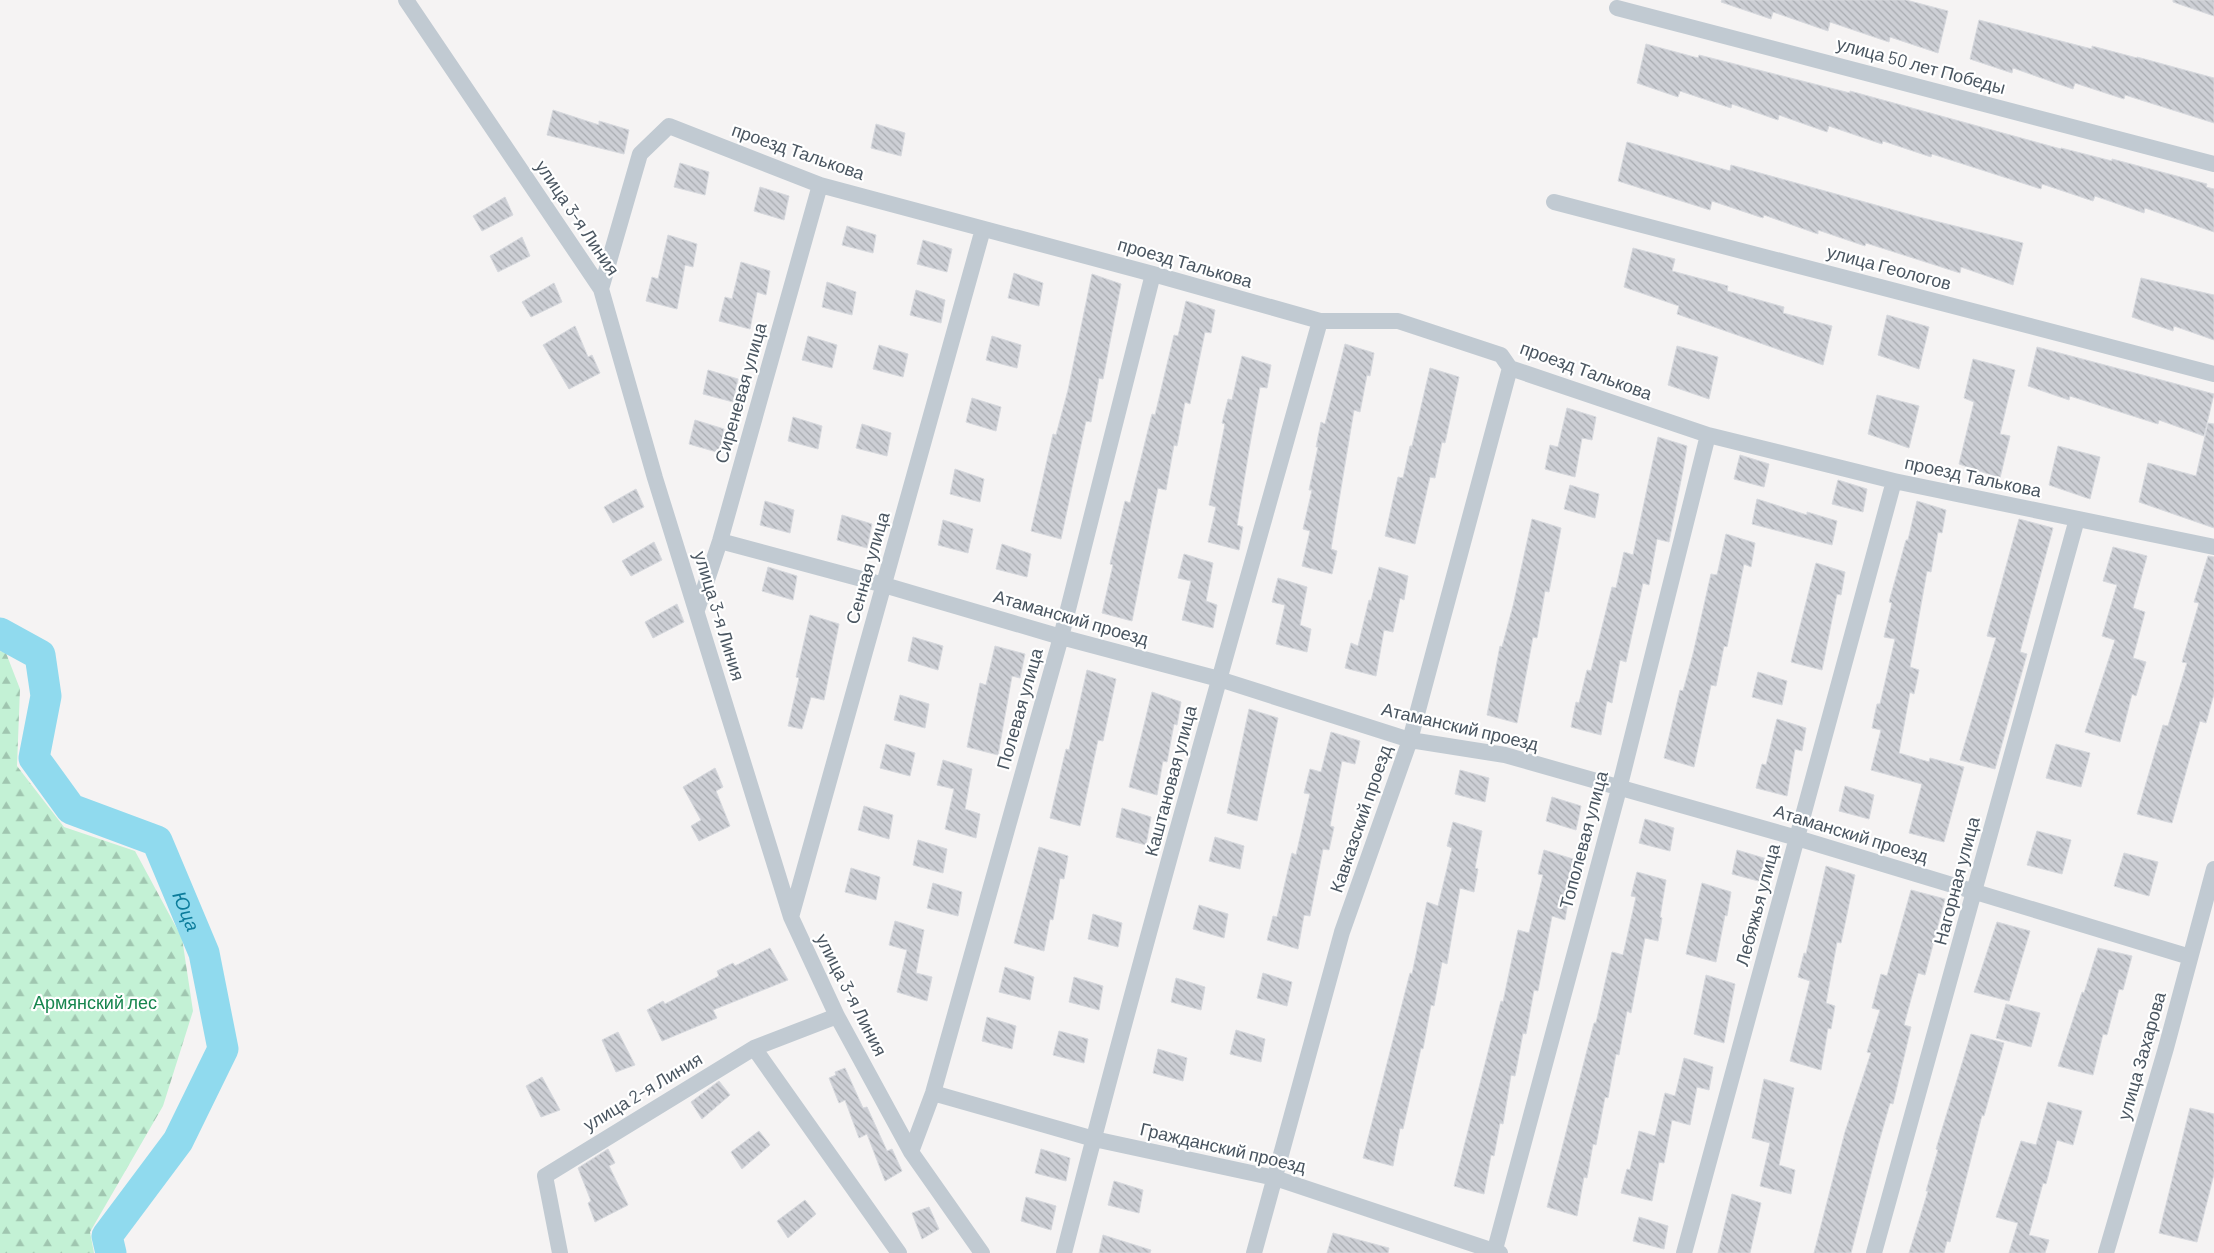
<svg xmlns="http://www.w3.org/2000/svg" width="2214" height="1253" viewBox="0 0 2214 1253" font-family="Barlow,sans-serif">
	<defs>
		<pattern id="forest-firs" width="22" height="20" patternUnits="userSpaceOnUse" patternTransform="scale(1.25)"><rect width="22" height="20" fill="#c3f1d5"/><path d="M5 1l3.5 6h-7zM16 11l3.5 6h-7z" fill="#a0c6b0"/></pattern>
		<pattern id="building-back-hatch" width="6" height="6" patternUnits="userSpaceOnUse" patternTransform="scale(1.25)"><rect width="6" height="6" fill="#cdcfd5"/><path d="M-1 5l2 2M0 0l6 6M5-1l2 2" fill="none" stroke="#a8abb0"/></pattern>
	</defs>
	<rect width="100%" height="100%" fill="#f5f3f3"/>
	<!-- forest -->
	<path fill="url(#forest-firs)" d="M0,651L6,653L20,689L17,766L64,827L135,851L182,938L193,1011L163,1106L90,1232L94,1253H0Z"/>
	<g fill="none" stroke-linecap="round" stroke-linejoin="round">
		<!-- river -->
		<path stroke="#90daee" stroke-width="31" id="s1" d="M0,633L40,655L46,696L34,758L71,809L157,841L204,953L223,1049L178,1141L107,1236L111,1253"/>
	</g>
	<!-- building -->
	<path fill="url(#building-back-hatch)" stroke="#d7d9de" d="M1722,0H1906L1948,11L1938,53L1890,37L1889,42L1830,22L1828,31L1773,12L1771,19L1721,2Z
		M2173,0H2214V16L2173,2Z
		M1979,20L2092,49V46L2137,58V57L2214,78V123L2125,95L2124,99L2075,83L2073,89L2013,68L2012,73L1970,59Z
		M1646,44L1698,58L1699,55L1850,93V91L2061,149V148L2112,161V159L2207,184L2206,187L2214,189V232L2145,208L2144,213L2095,196L2093,201L2042,184L2041,189L1932,154L1931,157L1883,141L1882,144L1829,126L1827,132L1779,115L1778,120L1732,104L1731,108L1680,91L1678,97L1637,83Z
		M553,110L599,125V121L629,130L624,154L547,135Z
		M876,124L905,133L901,156L871,148Z
		M1627,142L1730,171L1731,165L1919,217L2023,243L2013,285L1961,267L1960,273L1866,243L1865,246L1818,230V234L1764,215L1763,218L1712,201L1710,210L1618,181Z
		M680,163L709,172L705,195L674,187Z
		M760,187L789,196L784,220L754,211Z
		M505,197L513,215L482,231L473,216Z
		M847,226L876,235L873,253L842,245Z
		M668,235L697,244L693,267L685,265L677,309L646,301L652,277L658,279Z
		M522,237L530,256L498,272L490,256Z
		M923,240L952,249L947,272L917,264Z
		M1633,248L1675,259L1672,271L1728,286L1727,291L1784,307L1783,313L1832,326L1823,365L1677,314L1679,306L1624,287Z
		M741,262L770,271L766,295L757,292L750,329L719,321L725,297L732,299Z
		M1014,273L1043,283L1039,306L1008,298Z
		M1092,274L1121,284L1103,379L1099,378L1091,422L1086,421L1061,539L1031,531L1053,434L1056,435L1068,390Z
		M2141,278L2214,295V340L2174,326L2173,331L2132,317Z
		M827,282L856,292L852,315L822,307Z
		M554,283L562,302L531,317L522,302Z
		M916,290L945,300L941,323L910,315Z
		M1186,301L1215,310L1211,333L1205,332L1190,404L1185,402L1177,446L1174,445L1166,490L1158,488L1132,621L1102,613L1113,565L1110,564L1125,501L1130,503L1152,414L1155,415L1174,335L1178,336Z
		M1887,315L1929,327L1919,369L1878,355Z
		M575,326L588,357L592,355L600,373L569,389L543,345Z
		M808,336L837,345L832,368L802,360Z
		M992,336L1021,345L1017,368L986,360Z
		M1345,344L1374,353L1370,376L1367,375L1360,412L1354,410L1331,549L1337,551L1332,574L1302,566L1310,531L1303,529L1312,490H1309L1318,447H1316L1321,422L1325,424Z
		M879,345L908,354L903,377L873,369Z
		M1677,346L1718,357L1709,399L1668,385Z
		M2037,347L2214,394L2204,436L2159,420L2158,424L2070,396L2069,400L2028,386Z
		M1242,356L1271,365L1267,388L1260,387L1249,450L1237,525L1243,527L1239,550L1208,542L1216,507L1209,505L1225,424L1222,423L1228,399L1232,400Z
		M1973,359L2015,370L2000,434L2010,436L2000,478L1959,464L1974,402L1964,398Z
		M1430,368L1459,377L1445,443L1442,442L1435,478L1430,477L1415,544L1385,536L1398,477L1403,478L1410,446H1412Z
		M708,370L738,379L733,402L703,394Z
		M1877,395L1919,406L1909,448L1868,434Z
		M972,398L1001,407L996,431L966,422Z
		M1567,408L1596,417L1592,440L1582,438L1575,477L1545,469L1550,445L1558,447Z
		M793,417L822,426L818,449L788,441Z
		M695,420L724,429L720,453L689,444Z
		M2208,423L2214,424V528L2139,502L2148,463L2196,476Z
		M862,424L891,433L887,456L856,448Z
		M1658,437L1687,446L1683,470L1669,542L1657,539L1649,585L1643,583L1626,662L1620,660L1612,703L1607,701L1601,735L1571,727L1576,702L1579,703L1587,670L1591,671L1612,587L1616,588L1624,552L1633,555Z
		M2058,446L2100,457L2090,499L2049,485Z
		M1740,455L1769,464L1764,487L1734,479Z
		M955,469L984,479L980,502L950,494Z
		M1838,480L1867,489L1863,512L1832,504Z
		M1570,485L1599,494L1595,518L1564,509Z
		M636,489L644,507L613,523L604,507Z
		M1757,499L1807,515V512L1837,521L1832,545L1752,524Z
		M765,501L794,510L790,533L760,525Z
		M1917,501L1946,510L1942,533L1938,532L1931,572L1927,571L1910,667L1919,670L1914,694L1910,692L1899,753L1929,762L1930,758L1964,767L1944,842L1909,833L1922,784L1871,770L1881,730L1872,728L1877,704H1880L1895,639L1884,637L1892,603L1889,602L1906,540H1908Z
		M842,515L872,524L867,548L837,540Z
		M1532,519L1561,528L1549,592L1545,591L1537,638L1533,637L1517,723L1487,715L1500,646L1502,647L1513,606Z
		M2019,519L2053,528L2020,652L2027,654L1995,769L1960,760L1996,638L1987,636Z
		M943,520L973,529L968,553L938,545Z
		M1726,534L1755,543L1751,567L1744,564L1727,647L1724,646L1716,686L1711,685L1694,767L1664,758L1680,690L1683,691L1693,654L1711,574L1717,575Z
		M654,542L662,560L631,576L622,561Z
		M1002,544L1031,554L1027,577L996,569Z
		M2113,547L2147,556L2133,608L2145,612L2133,658L2146,662L2136,696L2132,694L2120,742L2085,732L2115,640L2102,636L2117,585L2103,581Z
		M1184,554L1213,563L1206,601L1217,605L1213,628L1182,620L1191,581L1178,578Z
		M2208,556L2214,557V694L2206,723L2200,721L2172,823L2137,814L2163,725L2168,726L2187,663L2182,662L2199,603L2194,602Z
		M1816,563L1845,572L1841,595L1837,594L1822,670L1791,662Z
		M768,567L797,576L793,600L762,591Z
		M1379,567L1408,576L1404,600L1400,598L1393,632L1384,630L1376,676L1345,668L1351,643L1358,646L1369,600L1371,601Z
		M1278,578L1307,587L1300,625L1311,629L1307,652L1276,644L1285,605L1272,602Z
		M677,604L684,622L653,638L645,622Z
		M810,615L839,624L824,700L811,697L802,729L788,726L799,678L796,677Z
		M913,637L943,646L938,670L908,661Z
		M995,646L1025,654L1020,678L1012,676L998,755L967,747L980,683L986,685Z
		M1087,670L1116,679L1103,741L1098,740L1080,826L1050,818L1066,749L1069,750Z
		M1758,672L1787,681L1782,705L1752,697Z
		M1152,692L1181,702L1177,725L1174,724L1167,762L1163,761L1157,795L1129,787Z
		M900,695L929,704L925,728L894,720Z
		M1249,709L1278,718L1257,821L1227,813Z
		M1777,719L1806,728L1802,751L1795,749L1787,796L1756,788L1762,764L1766,765Z
		M1331,732L1360,741L1355,764L1342,761L1330,826L1334,827L1329,850L1323,849L1310,916L1304,915L1298,949L1267,940L1273,916L1277,917L1292,853L1296,855L1310,794L1304,793L1310,769L1321,772Z
		M886,744L915,753L910,776L880,768Z
		M2056,744L2090,753L2081,787L2046,778Z
		M943,760L972,769L965,809L980,814L976,838L945,829L954,789L937,785Z
		M715,768L723,787L716,791L730,826L699,841L691,826L701,820L683,787Z
		M1460,770L1489,778L1485,802L1455,794Z
		M1845,786L1874,795L1869,819L1839,811Z
		M1552,797L1581,806L1576,830L1546,821Z
		M864,806L893,815L889,839L858,830Z
		M1122,808L1151,817L1146,845L1116,837Z
		M1645,819L1674,828L1670,851L1639,843Z
		M1453,822L1482,831L1475,868L1478,869L1474,892L1460,888L1447,964L1442,962L1434,1006L1431,1005L1423,1049L1421,1048L1403,1129L1400,1128L1393,1166L1363,1158L1410,973L1412,974L1427,902L1438,906L1452,848L1447,846Z
		M2037,831L2071,840L2062,874L2027,865Z
		M1215,837L1244,846L1240,869L1209,861Z
		M918,840L947,849L943,873L913,865Z
		M1039,847L1068,856L1064,879L1060,878L1053,920L1050,919L1044,951L1014,943Z
		M1544,850L1573,859L1566,895L1569,896L1565,920L1552,916L1538,991L1534,990L1526,1034L1523,1033L1515,1076L1511,1075L1503,1124L1500,1123L1494,1156L1491,1155L1484,1194L1454,1186L1501,1001L1503,1002L1518,930L1529,933L1543,875L1538,874Z
		M1737,850L1767,859L1762,882L1732,874Z
		M2124,853L2158,862L2149,896L2114,886Z
		M1826,866L1855,875L1841,943L1837,942L1826,1003L1835,1006L1831,1029L1828,1028L1821,1070L1790,1061L1810,981L1798,977L1804,953L1806,954Z
		M851,868L880,877L876,900L845,892Z
		M1637,872L1666,880L1660,917L1662,918L1658,941L1645,938L1631,1013L1627,1011L1619,1055L1616,1054L1608,1098L1605,1097L1596,1145L1593,1144L1587,1178L1584,1177L1577,1216L1547,1207L1594,1023H1596L1612,952L1623,955L1636,897L1631,896Z
		M933,883L962,892L958,916L927,908Z
		M1702,883L1731,892L1727,916L1725,915L1716,962L1686,954Z
		M1911,890L1945,899L1925,975L1918,973L1904,1025L1911,1027L1893,1104L1890,1103L1879,1142L1851,1253H1814L1845,1132L1871,1053L1867,1052L1880,1010L1872,1008L1881,974L1887,976Z
		M1199,905L1228,914L1224,938L1193,929Z
		M1093,914L1122,923L1118,947L1088,939Z
		M895,921L924,930L916,973L932,977L927,1001L897,992L907,950L889,945Z
		M1997,922L2030,931L2009,1001L1974,992Z
		M770,948L788,980L713,1010L717,1018L662,1041L647,1010L663,1001L665,1004L719,976L717,971L733,963L735,966Z
		M2098,948L2132,956L2123,990L2119,989L2107,1035L2103,1034L2093,1075L2058,1066L2082,992L2084,993Z
		M1005,967L1034,977L1030,1000L999,992Z
		M1263,973L1292,982L1287,1006L1257,998Z
		M1706,975L1735,984L1724,1043L1694,1034Z
		M1074,977L1103,986L1099,1010L1069,1002Z
		M1176,978L1205,987L1201,1010L1171,1002Z
		M2006,1004L2040,1013L2031,1047L1996,1038Z
		M987,1017L1016,1026L1012,1049L982,1041Z
		M1236,1030L1265,1039L1261,1062L1230,1054Z
		M1059,1031L1088,1039L1084,1063L1053,1055Z
		M618,1032L635,1065L616,1072L602,1040Z
		M1971,1034L2004,1043L1984,1116L1982,1115L1950,1242L1947,1241L1944,1253H1909L1928,1191H1926L1938,1150L1936,1149Z
		M1158,1049L1187,1058L1183,1081L1153,1073Z
		M1684,1058L1713,1067L1709,1090L1697,1087L1690,1125L1672,1120L1664,1163L1659,1162L1652,1201L1621,1193L1627,1169L1630,1170L1639,1131L1655,1136L1665,1093L1675,1096Z
		M845,1068L863,1108L867,1107L887,1151L892,1149L902,1171L885,1181L867,1134L859,1138L845,1100L839,1103L829,1078L836,1075L835,1072Z
		M542,1077L560,1110L541,1117L526,1086Z
		M1764,1079L1794,1088L1779,1165L1795,1170L1791,1194L1760,1186L1770,1143L1752,1138Z
		M719,1081L730,1095L702,1119L691,1102Z
		M2048,1102L2082,1111L2073,1145L2057,1140L2046,1184L2043,1183L2029,1235L2049,1240L2045,1253H2009L2018,1223L1996,1217L2021,1141L2036,1145Z
		M2190,1108L2214,1114V1174L2197,1242L2159,1233Z
		M759,1131L770,1145L742,1169L731,1152Z
		M608,1149L615,1163L609,1166L628,1205L595,1222L588,1203L591,1201L578,1168Z
		M1041,1149L1070,1158L1066,1181L1035,1173Z
		M1114,1181L1143,1190L1139,1213L1108,1205Z
		M1732,1194L1761,1203L1750,1253H1718Z
		M1026,1197L1056,1206L1051,1230L1021,1221Z
		M805,1200L816,1214L788,1238L777,1221Z
		M929,1207L939,1229L922,1239L912,1213Z
		M1639,1217L1668,1226L1664,1249L1633,1241Z
		M1333,1233L1389,1248L1388,1253H1327Z
		M1103,1235L1151,1250L1150,1253H1099Z"/>
	<g fill="none" stroke-linecap="round" stroke-linejoin="round">
		<!-- street -->
		<path stroke="#c1cad2" stroke-width="16" d="M406,0L601,289L655,478L791,917L837,1016L911,1152L982,1253
			M1617,8L2214,164
			M1554,202L2214,374
			M601,289L640,154L669,126L820,185L1153,274L1320,321H1398L1501,355L1510,368L1708,435L1894,481L2214,547
			M720,541L884,585L1061,637L1219,679L1410,740L1505,755L1797,838L2190,957
			M697,610L720,541L820,185
			M791,917L983,229
			M754,1048L899,1253
			M933,1093L1094,1139L1275,1178L1500,1253
			M911,1152L933,1093L1061,637L1153,274
			M560,1253L545,1176L754,1048L837,1016
			M1064,1253C1144,941 1233,631 1320,321
			M1254,1253L1342,932L1410,740L1510,368
			M1494,1253L1619,789L1708,435
			M1684,1253L1894,481
			M1874,1253L2077,519
			M2106,1253L2166,1048L2214,869"/>
	</g>
	<g text-anchor="middle" stroke-width="4.5" stroke-linejoin="round" paint-order="stroke">
		<!-- street labels -->
		<g font-size="18" fill="#4a5661" stroke="#fff">
			<text transform="translate(1921 66) rotate(15)" y="6">улица 50 лет Победы</text>
			<text transform="translate(798 152) rotate(19)" y="6">проезд Талькова</text>
			<text transform="translate(577 218) rotate(56)" y="6">улица 3-я Линия</text>
			<text transform="translate(1185 263) rotate(16)" y="6">проезд Талькова</text>
			<text transform="translate(1889 268) rotate(15)" y="6">улица Геологов</text>
			<text transform="translate(1586 371) rotate(20)" y="6">проезд Талькова</text>
			<text transform="translate(741 393) rotate(-74)" y="6">Сиреневая улица</text>
			<text transform="translate(1973 477) rotate(12)" y="6">проезд Талькова</text>
			<text transform="translate(868 568) rotate(-74)" y="6">Сенная улица</text>
			<text transform="translate(719 616) rotate(73)" y="6">улица 3-я Линия</text>
			<text transform="translate(1071 618) rotate(16)" y="6">Атаманский проезд</text>
			<text transform="translate(1020 709) rotate(-74)" y="6">Полевая улица</text>
			<text transform="translate(1460 727) rotate(13)" y="6">Атаманский проезд</text>
			<text transform="translate(1171 781) rotate(-75)" y="6">Каштановая улица</text>
			<text transform="translate(1361 819) rotate(-71)" y="6">Кавказский проезд</text>
			<text transform="translate(1851 834) rotate(17)" y="6">Атаманский проезд</text>
			<text transform="translate(1584 840) rotate(-75)" y="6">Тополевая улица</text>
			<text transform="translate(1957 881) rotate(-75)" y="6">Нагорная улица</text>
			<text transform="translate(1758 905) rotate(-75)" y="6">Лебяжья улица</text>
			<text transform="translate(851 995) rotate(63)" y="6">улица 3-я Линия</text>
			<text transform="translate(2142 1056) rotate(-74)" y="6">улица Захарова</text>
			<text transform="translate(643 1092) rotate(-31)" y="6">улица 2-я Линия</text>
			<text transform="translate(1223 1148) rotate(13)" y="6">Гражданский проезд</text>
		</g>
		<!-- park labels -->
		<g font-size="18" fill="#17864f" stroke="#fff">
			<text x="95" y="1009">Армянский лес</text>
		</g>
		<!-- water labels -->
		<g font-size="19" font-style="italic" fill="#0c7c9b" stroke="#fff">
			<text dy="7" stroke="none"><textPath href="#s1" startOffset="381">Юца</textPath></text>
		</g>
	</g>
</svg>
